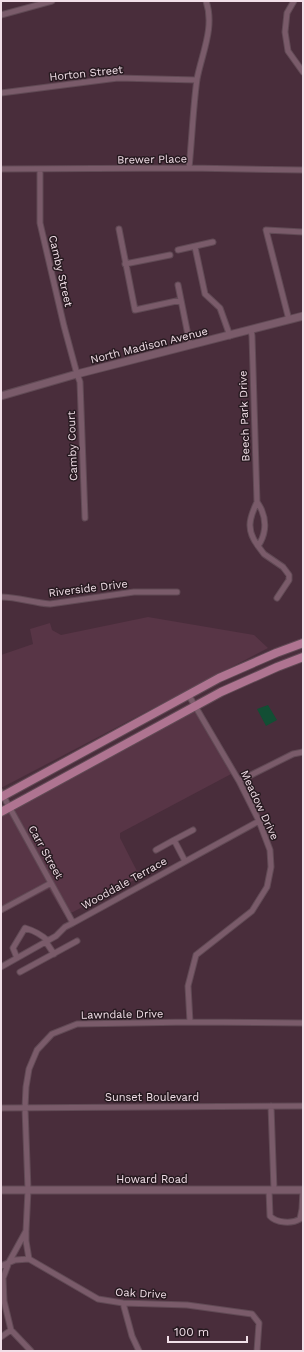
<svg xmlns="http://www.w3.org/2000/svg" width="304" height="1352" viewBox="0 0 304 1352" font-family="'Work Sans',sans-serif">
	<rect width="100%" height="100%" fill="#492d3b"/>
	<!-- built -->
	<path fill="#583546" d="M148,617L254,635L268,648L1,788V655L33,644L30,629L50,623L52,630L61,635Z
		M195,711L233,773L120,833V838L140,877L73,912L64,914L49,889L1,914V817Z"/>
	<!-- green -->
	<path fill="#124e34" d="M268,705L277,720L266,726L257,709Z"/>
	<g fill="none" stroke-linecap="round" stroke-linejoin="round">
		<defs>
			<path id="street" d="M294,1L287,13L285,32L288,51L303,72
				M1,15L52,1
				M1,93L118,78L197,80
				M189,168C192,139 193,108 197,79C202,53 215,27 206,1
				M1,169L189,168L303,170
				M40,170V223L64,326L77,374L80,382L85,518
				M119,229L135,310L181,300
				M195,247L205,294L220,308L230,336
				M178,250L213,242
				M125,264L170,255
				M178,285L190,345
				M289,320L266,230L303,232
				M251,330L252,336L257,502
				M257,502C259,505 261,508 262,511C267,523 265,536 258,546C246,530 249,519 257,502Z
				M258,546L264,554L283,567L289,575V580L277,598
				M1,597C18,597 33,603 50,604L134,592H177
				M188,694L239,781L259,821L270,850L271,867L267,887L252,911L196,955L188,986L190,1022
				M239,781L293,754L303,752
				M1,792L73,923
				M156,850L174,840
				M185,861L174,840L193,830
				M1,910L51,883
				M46,942L54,954
				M17,958L13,948L25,928C35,931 41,934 48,941
				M1,967L56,936L65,927L73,923L259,821
				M20,972L77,941
				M271,1106L274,1190
				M1,1108L303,1106
				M269,1190L270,1216C276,1223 292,1224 300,1219L302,1209L303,1190
				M26,1232V1241L29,1259
				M1,1266L15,1260L29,1259L98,1299L123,1303L187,1305L252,1314L259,1323L257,1351
				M123,1303L132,1336L139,1351
				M1,1337L11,1330
				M31,1351L11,1330L4,1301L3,1278L9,1262L26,1231L28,1190L25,1108L26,1087L29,1069L37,1050L52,1034L77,1024L190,1022L303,1023"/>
			<path id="secondary" d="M1,396L77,374L303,316
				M1,1190H303"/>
			<path id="primary" d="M1,797L219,678L276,653L303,643
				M1,812L221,692L277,667L303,657"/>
		</defs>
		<!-- street casing -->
		<use href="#street" stroke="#614a55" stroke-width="7"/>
		<!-- secondary casing -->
		<use href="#secondary" stroke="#614a55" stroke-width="9"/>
		<!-- primary casing -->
		<use href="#primary" stroke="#614a55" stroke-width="10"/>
		<!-- street -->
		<use href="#street" stroke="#7a5b6a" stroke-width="5"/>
		<!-- secondary -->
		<use href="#secondary" stroke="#7a5b6a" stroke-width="7"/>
		<!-- primary -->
		<use href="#primary" stroke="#af7491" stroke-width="8"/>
	</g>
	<g text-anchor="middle" stroke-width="3" stroke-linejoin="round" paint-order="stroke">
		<!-- street labels -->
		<g font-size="11" fill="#f2dfe8" stroke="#271a20">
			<text transform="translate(86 73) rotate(-6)" y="4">Horton Street</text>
			<text transform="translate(152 159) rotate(-1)" y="4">Brewer Place</text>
			<text transform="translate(61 271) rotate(77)" y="4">Camby Street</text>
			<text transform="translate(149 345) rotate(-14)" y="4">North Madison Avenue</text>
			<text transform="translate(244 416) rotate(-92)" y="4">Beech Park Drive</text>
			<text transform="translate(72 446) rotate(-92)" y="4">Camby Court</text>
			<text transform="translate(88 588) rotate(-7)" y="4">Riverside Drive</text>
			<text transform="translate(260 805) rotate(65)" y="4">Meadow Drive</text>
			<text transform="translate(46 852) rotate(61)" y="4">Carr Street</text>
			<text transform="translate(124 883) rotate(-29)" y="4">Wooddale Terrace</text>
			<text transform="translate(122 1014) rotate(-1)" y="4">Lawndale Drive</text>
			<text x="152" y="1101">Sunset Boulevard</text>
			<text x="152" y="1183">Howard Road</text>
			<text transform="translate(141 1293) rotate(3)" y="4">Oak Drive</text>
		</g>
	</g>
	<!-- border -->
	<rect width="304" height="1352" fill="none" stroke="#f2dfe8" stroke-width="4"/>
	<!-- scale -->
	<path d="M168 1336v6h79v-6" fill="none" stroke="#f2dfe8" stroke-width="2"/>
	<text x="174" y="1336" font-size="12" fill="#f2dfe8" stroke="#271a20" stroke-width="3" paint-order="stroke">100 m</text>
</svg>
